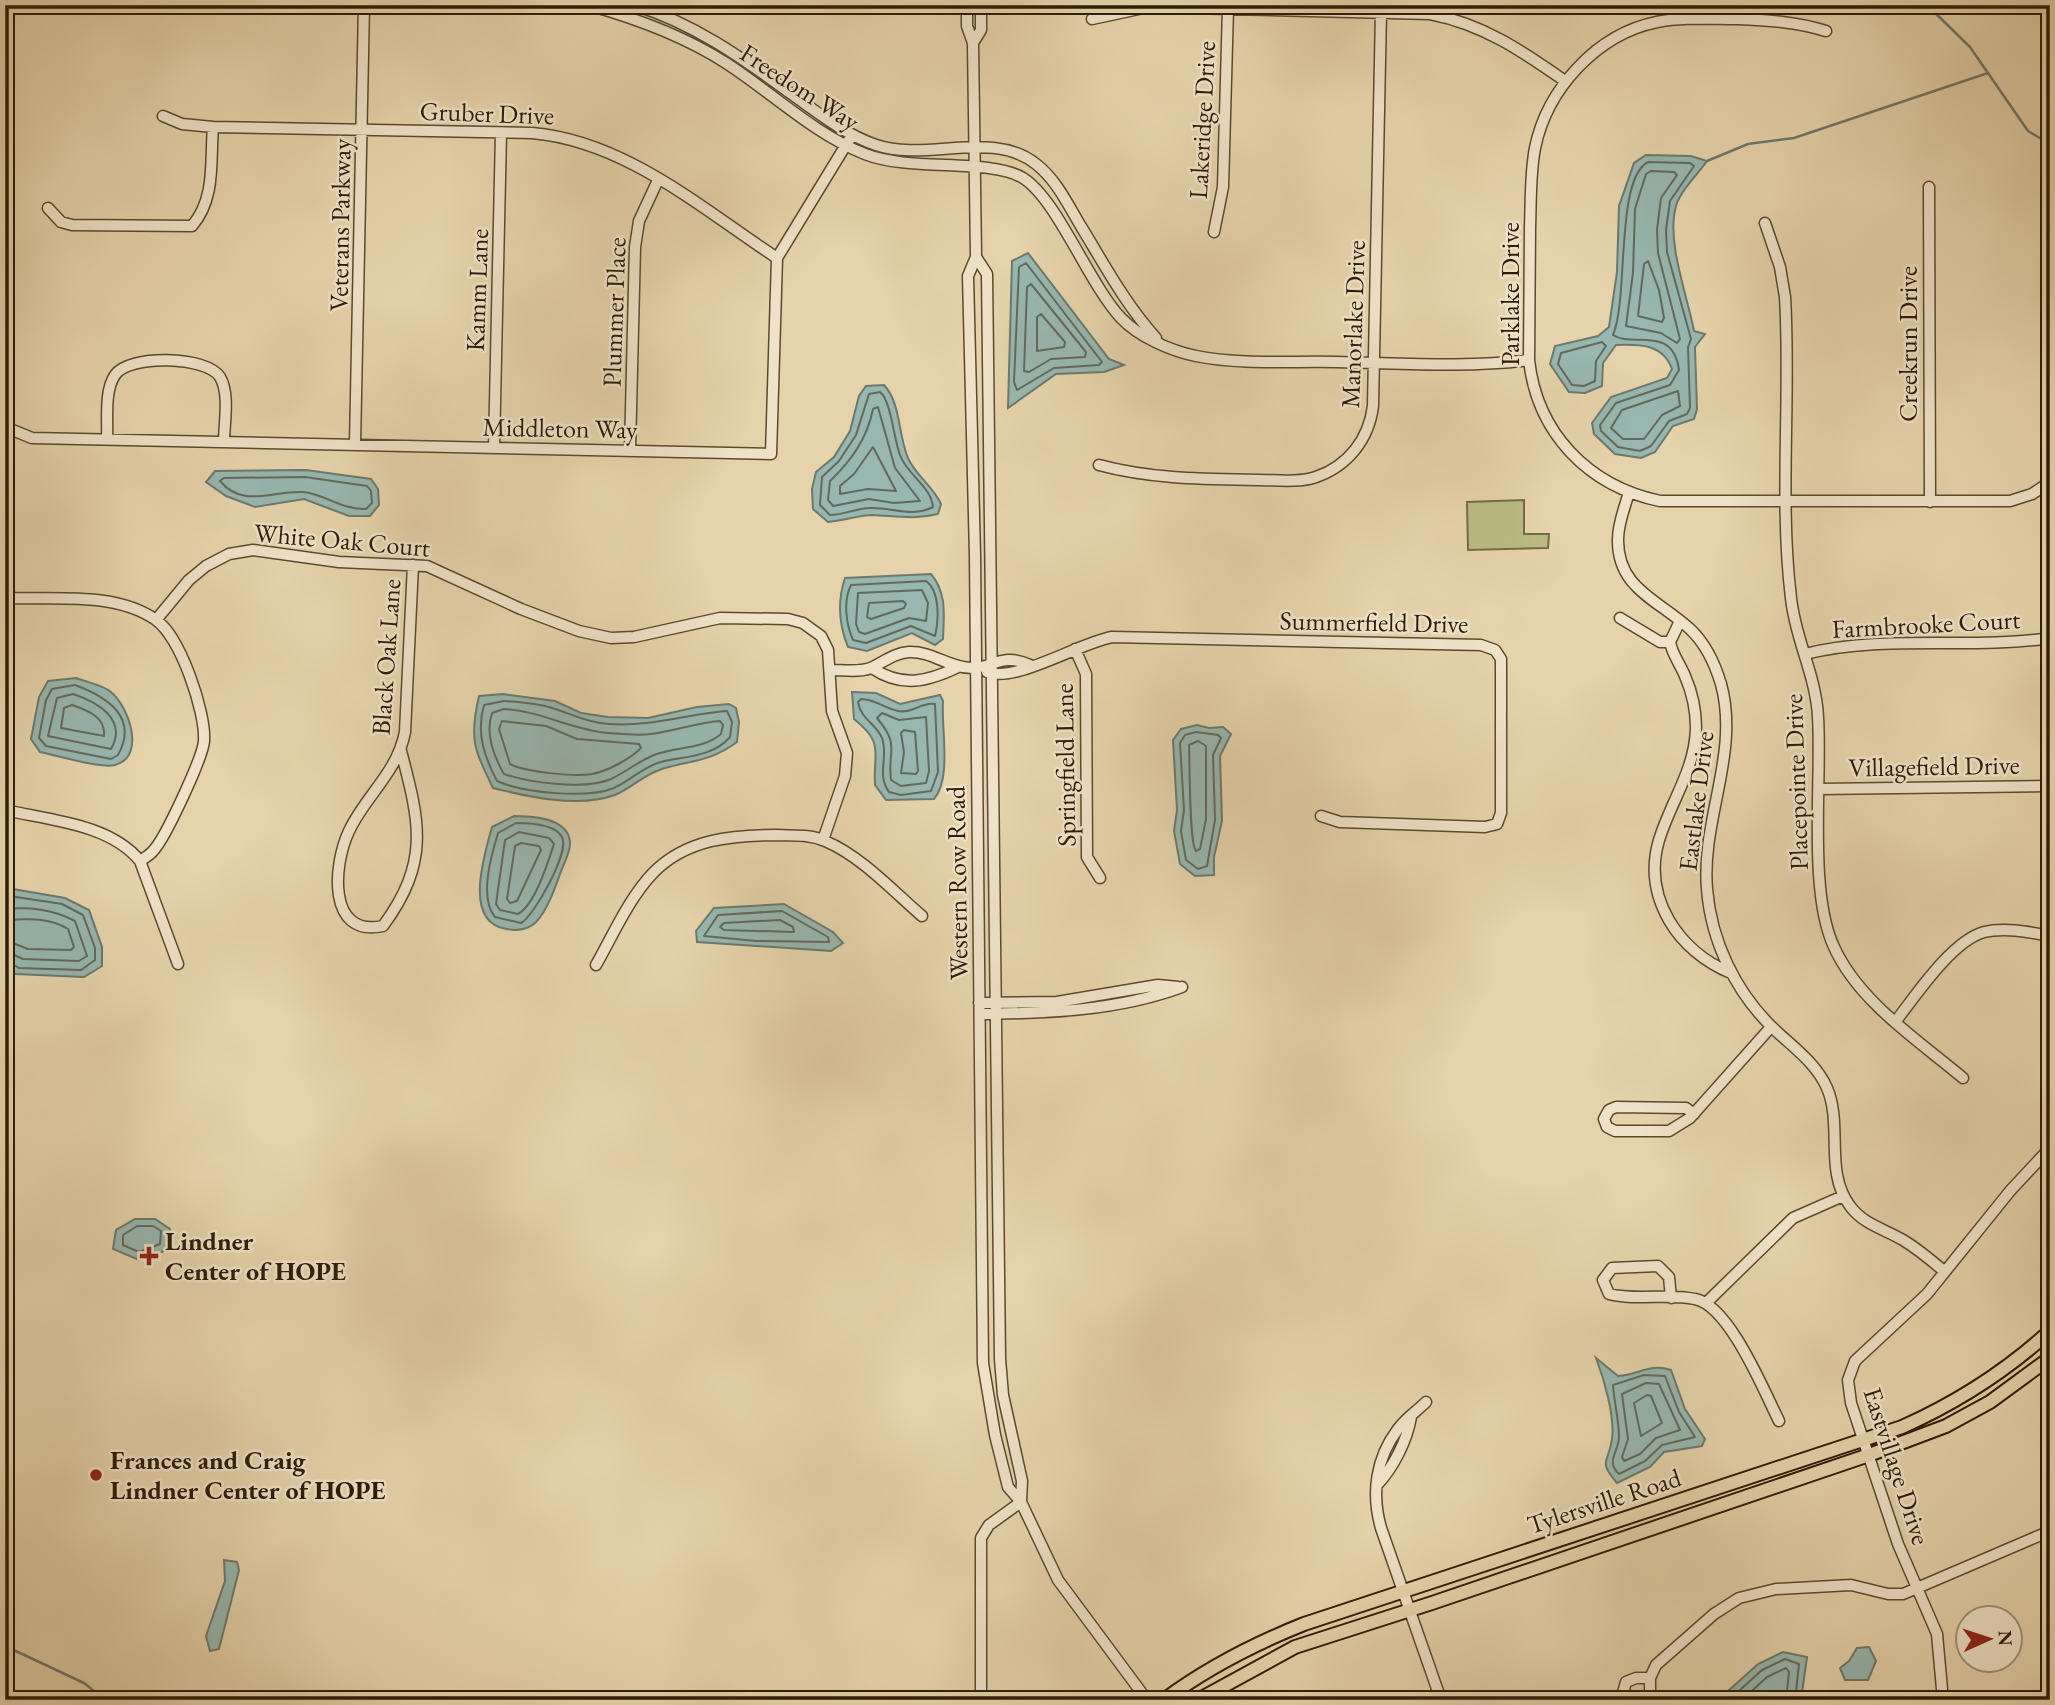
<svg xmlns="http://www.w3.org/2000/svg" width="2055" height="1705" viewBox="0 0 2055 1705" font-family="'EB Garamond',serif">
	<rect width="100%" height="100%" fill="#e6d3ab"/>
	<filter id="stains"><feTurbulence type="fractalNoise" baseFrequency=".00286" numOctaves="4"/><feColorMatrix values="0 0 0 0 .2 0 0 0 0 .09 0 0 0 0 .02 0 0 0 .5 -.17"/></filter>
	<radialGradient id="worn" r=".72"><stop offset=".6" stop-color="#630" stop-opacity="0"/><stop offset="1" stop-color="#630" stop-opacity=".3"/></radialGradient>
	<!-- green -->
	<path fill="#bbbb84" stroke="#746c46" stroke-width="2" d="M1524,500V534H1549L1548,548L1468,550L1467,502Z"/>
	<!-- water -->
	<path fill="#97b7b0" stroke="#6d796c" stroke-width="2" d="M1646,155L1691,156L1707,161C1698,174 1680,191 1676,206C1666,241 1687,294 1694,331L1705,334L1695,347L1697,409L1694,419L1673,426L1655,452L1641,458L1615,454L1594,434L1592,423L1611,397L1667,378L1672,369C1663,344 1640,344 1616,345L1603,363L1602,386L1585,393L1569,392L1550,364L1555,346L1598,336L1609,327L1617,272L1619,206L1634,163Z
		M1028,253L1109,359L1124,365L1104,372L1056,374L1008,408L1012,261Z
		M884,385C901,403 898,435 908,458C915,475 933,486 941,504L938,514C914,520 896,516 872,515C861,515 842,521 828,522L813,509L812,489L816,472L834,457L850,431L859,396L866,386Z
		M306,470L371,479L378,489L379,505L370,516H349L304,499L255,507L226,496L206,482L215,471Z
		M931,574C947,593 944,615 943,639L935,645L912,633L867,651L848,647C839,625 837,602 845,578Z
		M76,678C86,682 103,685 111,692C128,706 147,756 115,765C101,769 56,755 40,752L31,739L39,697L48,681Z
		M852,692L876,693L900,704L940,695L943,701C941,729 952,778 934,799L886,800L875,785C873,751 885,744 854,719Z
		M503,694L555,701L581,713L608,717L648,718L697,707L729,704L736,708L739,722L737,742C710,762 692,760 662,769C645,774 631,788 615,795C578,808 529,797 493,788C474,749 469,739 479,696Z
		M1197,725L1209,728L1223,727L1231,734L1220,756L1222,821L1214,857V875L1195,876L1180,864L1174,831L1177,810L1173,740L1181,729Z
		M514,816C533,816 570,818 570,844C570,853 563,865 560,874C555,888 547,911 536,922C528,930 517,931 506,929C463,922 484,856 492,827Z
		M13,889L65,898L89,910L102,947V966L84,977L15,974L5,964V896Z
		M784,904L833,932L843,943L831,951L697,942L696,931L714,908Z
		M135,1219H155L170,1229L167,1250L139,1260L113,1249L116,1230Z
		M1596,1358L1618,1376C1638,1375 1650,1363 1671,1370L1685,1409L1705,1439L1702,1446L1664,1452L1650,1467L1617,1483C1597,1460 1609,1463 1612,1439C1615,1416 1604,1379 1596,1358Z
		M224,1560L237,1562L239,1570L219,1649L210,1651L206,1636L225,1581Z
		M1869,1647L1876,1661L1868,1680H1845L1840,1668L1849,1661L1857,1648Z
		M1783,1652L1807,1657L1801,1700H1718L1758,1664Z"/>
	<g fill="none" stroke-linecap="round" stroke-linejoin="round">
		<!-- shore -->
		<path stroke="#626a5c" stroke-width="2" d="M1648,162L1690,163L1694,166L1670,201L1666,230L1667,252L1691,339L1688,347L1690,408L1687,414L1669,421L1651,446L1640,451L1618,447L1601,431L1600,425L1616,403L1670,385L1679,370C1673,324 1632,348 1613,335C1629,297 1615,179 1648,162Z
			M1651,171L1674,172L1677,175L1661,198L1657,230L1658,253L1680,339L1677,343L1661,333L1626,326L1633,273L1635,209L1646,174Z
			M1648,261L1659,290L1664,318L1662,322L1638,316L1644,264Z
			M1026,263L1102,362L1099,365L1054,368L1017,390L1014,382L1019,267Z
			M1031,284L1086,352L1085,357L1051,359L1029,372L1024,371L1027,287Z
			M1041,314L1065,342L1064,347L1037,351V317Z
			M1602,342L1606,346L1596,361L1595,381L1584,386L1572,385L1558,364L1561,353Z
			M1678,391L1680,406L1662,415L1644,439H1623L1611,428L1622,410Z
			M880,392C891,400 894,440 900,455C907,475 931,486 933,507C913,518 891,507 870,508C857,508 844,515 830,515L820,505L822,477L839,461L856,435L869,394Z
			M878,407L895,468L920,501L894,503L869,499L833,506L828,500L830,481C851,461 867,439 873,409Z
			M873,447L896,491L868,489L840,494V486L854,474Z
			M305,477L367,486L371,491L372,503L366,509C342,510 325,494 303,492C274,490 243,509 220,481L224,478Z
			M926,581C940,591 939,620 935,636L911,626L866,643L853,640C846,624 843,601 851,585Z
			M922,590L928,603L926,621L909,618L865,634L859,632L856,624L858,593Z
			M903,601L906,604L904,608L871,619L867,617L869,603Z
			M75,685C107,697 139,717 118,755L111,759L46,746L39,738L46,700L52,689Z
			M73,694C97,702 128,719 111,749L48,736L57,698Z
			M861,699C875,699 884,708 898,711C912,714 923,701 935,704L938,772L931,791L901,795L889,792C876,774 889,758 882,738C876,723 861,720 858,702Z
			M504,701C520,702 537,703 552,708C572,714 588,723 609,724C650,727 687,714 727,711L732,722L730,737C713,757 685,756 661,762C644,766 630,781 614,788C587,799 524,793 497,781C484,756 476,733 484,705Z
			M72,705C87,710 106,717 104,736L61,728L64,708Z
			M504,709C541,711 572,730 608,733C622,734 638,736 651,734C674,731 696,723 720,721L723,725L721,734C702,750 677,746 654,755C639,761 626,772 611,779C586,790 530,783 504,774C493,755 485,734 492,713Z
			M882,713L899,720L926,717L929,771L926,783L901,786L891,780C887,749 901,747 877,718Z
			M502,721L546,726L577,739L639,744L641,748C630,759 608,771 592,774C575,777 525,772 510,764L499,729Z
			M904,730L915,732L918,771L916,774L901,773L904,752L901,733Z
			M1196,732L1218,735L1221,738L1213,755L1215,820L1207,866L1198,869L1186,860L1181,831L1184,810L1180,743L1185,735Z
			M1198,741L1206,746V819L1200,849L1196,851C1189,843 1190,764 1189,745Z
			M516,823C529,823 555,824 562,837C570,852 534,916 521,923L495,917C479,898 491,856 498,833Z
			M519,832L549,838L554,844C548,862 535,905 518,914L500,910L496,904L505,840Z
			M521,843L539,846L541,850L517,901L510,903L507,899L515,846Z
			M5,900L16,897L62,904L83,915L95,948V960L81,970L19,968L5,960
			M5,909C30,907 52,909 75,921L87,956L79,961L23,959L5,951
			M782,911L828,937L829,942L756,941L704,936L718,915Z
			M5,920C27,919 48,917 68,929L74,947L71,950L28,949L5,940
			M780,920L793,927L794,932L724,930L720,927L724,923Z
			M137,1226H153L161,1231L160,1244L139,1252L123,1245V1235Z
			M1644,1375L1665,1376L1679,1412L1695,1437L1662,1445L1645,1461L1619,1474C1605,1461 1619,1452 1619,1437C1619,1420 1614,1402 1613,1385Z
			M1646,1383L1659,1384L1680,1430L1656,1438L1640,1454L1624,1461L1622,1457L1628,1439L1622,1394Z
			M1647,1395L1651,1396L1662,1423L1641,1436L1634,1403Z
			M1729,1700L1762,1670L1785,1659L1799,1664L1795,1700
			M1742,1700L1767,1677L1786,1668L1789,1672L1786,1700"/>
		<!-- stream -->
		<path stroke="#6d796c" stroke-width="2.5" d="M1927,5L1970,47L2028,131L2050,144
			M1707,161L1748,144L1794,138L1988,73
			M5,1646L84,1683L105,1700"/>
		<defs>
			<path id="minor" d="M588,5C635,18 684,36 726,63C771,92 814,134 865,154C910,172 990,158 1023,178C1057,199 1089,284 1121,318C1139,337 1171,351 1196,356C1241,365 1290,361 1336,362C1400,363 1465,368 1529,360
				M634,5C693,23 741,57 790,93C817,112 844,134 876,145C927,162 992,129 1036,164C1057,180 1069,207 1082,228C1105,266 1126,305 1156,338
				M967,5V26L973,43L976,257L968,276L975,556L983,1363L995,1435L1008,1487L1021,1502L1058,1580L1147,1700
				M1092,19L1148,7L1430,14C1483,24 1522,51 1565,81
				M1826,31C1797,22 1767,20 1737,19C1710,19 1683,17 1657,22C1597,34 1547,89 1535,148C1530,174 1531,201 1530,227C1530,271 1529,316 1529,360C1537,433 1588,486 1660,501H2010L2032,494L2050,482
				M973,43L981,30V5
				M163,116L182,124L213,127L532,133C625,141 701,208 777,258
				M1929,187L1930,502
				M48,208L61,222L72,225L192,226C216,198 210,162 213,127
				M1765,223L1780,267L1785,297C1791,397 1779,499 1791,598C1795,639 1816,675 1818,717C1822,780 1808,892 1834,947C1859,1002 1918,1040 1963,1078
				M1214,232L1223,187L1228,8
				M976,257L987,274L1000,1359L1003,1395L1022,1481L1021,1502
				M10,429L32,438L771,454L777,258L852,135
				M107,439C108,420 104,391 115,375C129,354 207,356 220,377C230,394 224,423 224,442
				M355,445L364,5
				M494,448L501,133
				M630,451L635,247L639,221L658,180
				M1099,465C1151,479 1204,479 1258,480C1276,480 1298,483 1316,477C1348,466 1369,439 1373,406L1381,11
				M1629,492C1625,507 1618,523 1618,539C1617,589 1659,600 1690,629C1705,643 1715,664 1721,684C1740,753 1701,820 1707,889C1711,941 1736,993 1774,1029C1793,1047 1816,1063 1827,1088C1843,1125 1824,1172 1850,1206C1863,1224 1884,1229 1903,1240C1918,1249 1931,1260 1945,1272
				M5,598C52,600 115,591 156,620C180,636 206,712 204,741C203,757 165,839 153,851C150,855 144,858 140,861
				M1620,618L1660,642H1670
				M156,620L189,580L206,566L229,554L253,550L339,562L427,566L521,609L579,631L611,638L634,637L720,618L788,619L803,623L821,636L828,650L832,711L847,753L845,776L823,840
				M1680,621L1670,642C1672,654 1680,664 1685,676C1692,692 1696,710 1696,728C1695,770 1671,801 1659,840C1642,898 1679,952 1731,973
				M1075,649L1086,674L1087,857L1100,878
				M1805,654C1884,634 1969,650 2050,638
				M872,668C902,688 927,682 958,667
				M830,670C843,670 862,673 873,667C885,661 895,653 909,652C932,651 949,668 972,668C993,668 1002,652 1030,665
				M987,672C1016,683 1079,643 1112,637L1481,645L1495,650L1501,659V813L1497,824L1485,827L1340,822L1321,816
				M401,751C420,823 430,862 383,926C327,938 333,865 349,831C366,795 397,773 405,732L413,565
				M1819,789L2050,786
				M5,810C49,820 110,824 140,861L178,964
				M596,965C613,935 629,898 653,873C686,839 732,835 777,835C793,836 810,834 825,841C861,856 893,891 922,916
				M979,1003L1057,1002L1158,985L1178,987
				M980,1014C1048,1013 1117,1011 1182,987
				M1896,1021C1916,995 1952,941 1984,932C2005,927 2029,932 2050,936
				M1694,1114L1686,1108L1616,1107L1609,1110L1604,1119L1607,1127L1615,1131H1669L1690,1118L1771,1027
				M1671,1298L1669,1277L1658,1266L1612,1268L1603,1280L1609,1294C1637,1301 1667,1293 1695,1299C1729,1305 1764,1391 1779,1421
				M1706,1303L1793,1218L1843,1196
				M1426,1402C1417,1411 1405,1419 1398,1429C1376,1458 1371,1493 1381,1528L1441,1700
				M1377,1485C1393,1468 1407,1441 1411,1417
				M981,1700V1538L989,1525L1021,1502
				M1621,1700L1626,1682L1636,1678H1650
				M1650,1700V1678L1656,1665L1714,1614L1739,1598L1776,1589L1851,1585L1888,1594H1903L2050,1531
				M1943,1700L1937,1634L1898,1544L1851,1403L1848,1380L1855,1361L1927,1294L2010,1191L2050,1148"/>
			<path id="major" d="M1164,1700C1207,1668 1254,1644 1304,1624L1902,1427C1958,1402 2005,1372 2050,1331
				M1198,1700L1295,1647L1432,1603L1869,1455L1946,1426L1990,1402L2050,1358"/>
		</defs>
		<!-- minor casing -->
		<use href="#minor" stroke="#5b4a30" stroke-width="13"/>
		<!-- major casing -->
		<use href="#major" stroke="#2d1c07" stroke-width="16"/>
		<!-- minor -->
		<use href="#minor" stroke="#efe2c8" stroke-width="10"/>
		<!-- major -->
		<use href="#major" stroke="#e6d3ab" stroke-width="12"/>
	</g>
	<!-- markers -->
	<g fill="#8f2418" stroke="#efe2c8" stroke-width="2.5">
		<path d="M145.5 1245.5h7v7h7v7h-7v7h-7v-7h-7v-7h7z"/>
		<circle cx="96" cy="1475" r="7"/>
	</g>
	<g text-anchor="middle" stroke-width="5" stroke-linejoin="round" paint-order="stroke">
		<!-- street labels -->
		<g font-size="26" fill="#2d1c07" stroke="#efe2c8">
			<text transform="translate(800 87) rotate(33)" y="9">Freedom Way</text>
			<text transform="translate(487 113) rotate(2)" y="9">Gruber Drive</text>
			<text transform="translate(1202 120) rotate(-87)" y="9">Lakeridge Drive</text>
			<text transform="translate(340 225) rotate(-89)" y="9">Veterans Parkway</text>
			<text transform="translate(477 290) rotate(-88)" y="9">Kamm Lane</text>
			<text transform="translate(1510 294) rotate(-90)" y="9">Parklake Drive</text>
			<text transform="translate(614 312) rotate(-88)" y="9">Plummer Place</text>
			<text transform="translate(1353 324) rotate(-88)" y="9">Manorlake Drive</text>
			<text transform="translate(1908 344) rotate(-90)" y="9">Creekrun Drive</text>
			<text transform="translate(560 428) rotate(1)" y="9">Middleton Way</text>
			<text transform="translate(342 540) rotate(5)" y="9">White Oak Court</text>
			<text transform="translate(1374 622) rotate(1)" y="9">Summerfield Drive</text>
			<text transform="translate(1926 624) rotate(-3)" y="9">Farmbrooke Court</text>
			<text transform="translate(386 657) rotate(-86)" y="9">Black Oak Lane</text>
			<text transform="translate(1065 765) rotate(-91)" y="9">Springfield Lane</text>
			<text transform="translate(1934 766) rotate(-1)" y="9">Villagefield Drive</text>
			<text transform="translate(1796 782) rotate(-92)" y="9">Placepointe Drive</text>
			<text transform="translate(1696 801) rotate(-83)" y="9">Eastlake Drive</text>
			<text transform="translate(957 883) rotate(-91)" y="9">Western Row Road</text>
			<text transform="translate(1897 1466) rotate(72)" y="9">Eastvillage Drive</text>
			<text transform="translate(1604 1501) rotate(-18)" y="9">Tylersville Road</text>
		</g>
		<!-- poi labels -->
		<g font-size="26" font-weight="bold" fill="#2d1c07" stroke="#efe2c8" text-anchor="start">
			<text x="165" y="1250">Lindner<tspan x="165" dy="30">Center of HOPE</tspan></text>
			<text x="110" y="1469">Frances and Craig<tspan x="110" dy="30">Lindner Center of HOPE</tspan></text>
		</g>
	</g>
	<!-- margin -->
	<rect width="2055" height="1705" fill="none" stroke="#e6d3ab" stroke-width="28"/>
	<rect x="7" y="7" width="2041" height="1691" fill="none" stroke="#2d1c07" stroke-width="3.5"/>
	<rect x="14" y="14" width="2027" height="1677" fill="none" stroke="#2d1c07" stroke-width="2"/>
	<!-- north arrow -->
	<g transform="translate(1989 1639) rotate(87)"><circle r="33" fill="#efe2c8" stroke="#a1937b" stroke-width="2"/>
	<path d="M0-5L12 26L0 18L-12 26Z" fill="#8f2418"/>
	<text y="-10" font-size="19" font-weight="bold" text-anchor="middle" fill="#2d1c07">N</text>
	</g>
	<rect width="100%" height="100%" filter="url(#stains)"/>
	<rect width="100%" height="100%" fill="url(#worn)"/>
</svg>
